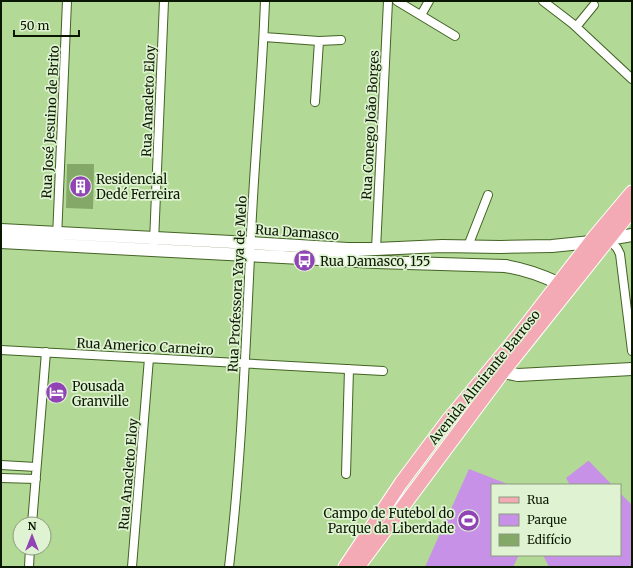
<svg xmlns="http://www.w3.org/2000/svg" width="633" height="568" viewBox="0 0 633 568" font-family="Merriweather,serif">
	<rect width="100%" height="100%" fill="#b3d996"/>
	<!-- green -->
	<path fill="#c791e7" d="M588,461H589L612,485H570L566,478Z
		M469,469L510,485H492V555H519L513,567H425Z
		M620,493L632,505V567H549L543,555H620Z"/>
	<!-- building -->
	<path fill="#84a867" d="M67,164H94L93,209L66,208Z"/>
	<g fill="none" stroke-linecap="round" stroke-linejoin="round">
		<defs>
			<path id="street" d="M397,1L455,36
				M543,1L573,24L632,79
				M421,15L429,1
				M576,27L594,5
				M264,37L319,41L341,40
				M315,102L319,41
				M57,238L67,1
				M608,239L617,248L620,254L632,351
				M154,242L164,1
				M468,246L488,195
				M376,249L388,1
				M1,350L383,371
				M1,465L36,467
				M346,474L349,369
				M1,478L36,479
				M32,524L46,352
				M29,567L30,548
				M132,567L149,358
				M229,567C241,464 245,360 250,257C253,172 262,86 265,1"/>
			<path id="secondary" d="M1,230L251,243L348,249H376L442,246L500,247L552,246L591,242L632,235
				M1,242L376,262L505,266C524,269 541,275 558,283
				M500,364L503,372L518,375L632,369"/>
			<path id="primary" d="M345,567L401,483L448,420L516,338L595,236L632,192
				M358,567L503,372L632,210"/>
		</defs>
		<!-- street casing -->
		<use href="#street" stroke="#426323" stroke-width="10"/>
		<!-- secondary casing -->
		<use href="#secondary" stroke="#426323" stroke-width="14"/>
		<!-- primary casing -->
		<use href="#primary" stroke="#fff" stroke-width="15"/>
		<!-- street -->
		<use href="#street" stroke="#fff" stroke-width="8"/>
		<!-- secondary -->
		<use href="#secondary" stroke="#fff" stroke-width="12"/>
		<!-- primary -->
		<use href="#primary" stroke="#f4aab5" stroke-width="13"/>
	</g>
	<!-- icons -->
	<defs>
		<symbol id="building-disc" viewBox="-11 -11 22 22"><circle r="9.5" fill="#9044b6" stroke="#dff3d2"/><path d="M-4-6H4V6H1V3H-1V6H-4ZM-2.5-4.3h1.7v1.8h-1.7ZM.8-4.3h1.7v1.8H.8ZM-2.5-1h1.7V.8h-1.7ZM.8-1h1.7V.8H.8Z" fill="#fff"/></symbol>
		<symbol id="bus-disc" viewBox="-11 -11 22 22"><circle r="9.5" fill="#9044b6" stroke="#dff3d2"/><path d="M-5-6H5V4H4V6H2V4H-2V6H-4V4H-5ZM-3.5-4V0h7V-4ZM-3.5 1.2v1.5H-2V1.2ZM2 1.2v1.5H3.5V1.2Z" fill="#fff"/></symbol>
		<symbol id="hotel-disc" viewBox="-11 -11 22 22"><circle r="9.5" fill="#9044b6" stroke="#dff3d2"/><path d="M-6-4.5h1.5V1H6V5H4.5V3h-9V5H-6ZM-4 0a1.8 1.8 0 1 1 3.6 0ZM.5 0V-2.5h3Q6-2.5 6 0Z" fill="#fff"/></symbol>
		<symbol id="stadium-disc" viewBox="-11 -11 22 22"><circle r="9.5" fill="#9044b6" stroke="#dff3d2"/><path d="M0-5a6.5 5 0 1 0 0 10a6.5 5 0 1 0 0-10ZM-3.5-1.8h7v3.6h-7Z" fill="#fff"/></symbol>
	</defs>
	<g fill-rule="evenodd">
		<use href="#building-disc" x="68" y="174" width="25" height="25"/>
		<use href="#bus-disc" x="292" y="248" width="25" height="25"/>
		<use href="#hotel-disc" x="44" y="380" width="25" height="25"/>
		<use href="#stadium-disc" x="456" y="508" width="25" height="25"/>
	</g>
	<g text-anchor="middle" stroke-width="3.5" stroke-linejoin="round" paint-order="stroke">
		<!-- street labels -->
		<g font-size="13" fill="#0b1801" stroke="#dff3d2">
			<text transform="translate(148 101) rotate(-88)" y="5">Rua Anacleto Eloy</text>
			<text transform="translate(50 122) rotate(-87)" y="5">Rua José Jesuino de Brito</text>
			<text transform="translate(370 125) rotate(-87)" y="5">Rua Conego João Borges</text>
			<text transform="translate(297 232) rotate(4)" y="5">Rua Damasco</text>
			<text transform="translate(237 284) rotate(-87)" y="5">Rua Professora Yaya de Melo</text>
			<text transform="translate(145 346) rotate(3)" y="5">Rua Americo Carneiro</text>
			<text transform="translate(484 377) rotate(-51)" y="5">Avenida Almirante Barroso</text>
			<text transform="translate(128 474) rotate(-85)" y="5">Rua Anacleto Eloy</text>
		</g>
		<!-- poi labels -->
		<g font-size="13" fill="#0b1801" stroke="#dff3d2" text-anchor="start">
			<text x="96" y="184">Residencial<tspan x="96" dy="15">Dedé Ferreira</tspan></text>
			<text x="320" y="266">Rua Damasco, 155</text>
			<text x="72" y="391">Pousada<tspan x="72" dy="15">Granville</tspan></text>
			<text x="454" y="518" text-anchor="end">Campo de Futebol do<tspan x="454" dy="15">Parque da Liberdade</tspan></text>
		</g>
	</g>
	<!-- border -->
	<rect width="633" height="568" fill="none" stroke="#0b1801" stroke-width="4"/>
	<!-- legend -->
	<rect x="491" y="484" width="130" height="72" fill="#dff3d2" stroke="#8a9b7e"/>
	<rect x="499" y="497" width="20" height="6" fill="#f4aab5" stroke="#8a9b7e"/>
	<text x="527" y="504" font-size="12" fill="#0b1801">Rua</text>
	<rect x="499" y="514" width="20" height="12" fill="#c791e7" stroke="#8a9b7e"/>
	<text x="527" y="524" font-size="12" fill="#0b1801">Parque</text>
	<rect x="499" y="534" width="20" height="12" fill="#84a867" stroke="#8a9b7e"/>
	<text x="527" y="544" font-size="12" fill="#0b1801">Edifício</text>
	<!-- north arrow -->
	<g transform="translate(32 536)"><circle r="19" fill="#dff3d2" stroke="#8a9b7e"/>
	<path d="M0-3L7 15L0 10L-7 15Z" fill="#9044b6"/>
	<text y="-6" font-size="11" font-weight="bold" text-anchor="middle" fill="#0b1801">N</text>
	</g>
	<!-- scale -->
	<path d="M14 30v6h65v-6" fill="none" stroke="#0b1801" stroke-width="2"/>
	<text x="20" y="30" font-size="12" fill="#0b1801" stroke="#dff3d2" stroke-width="3" paint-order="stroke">50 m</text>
</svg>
